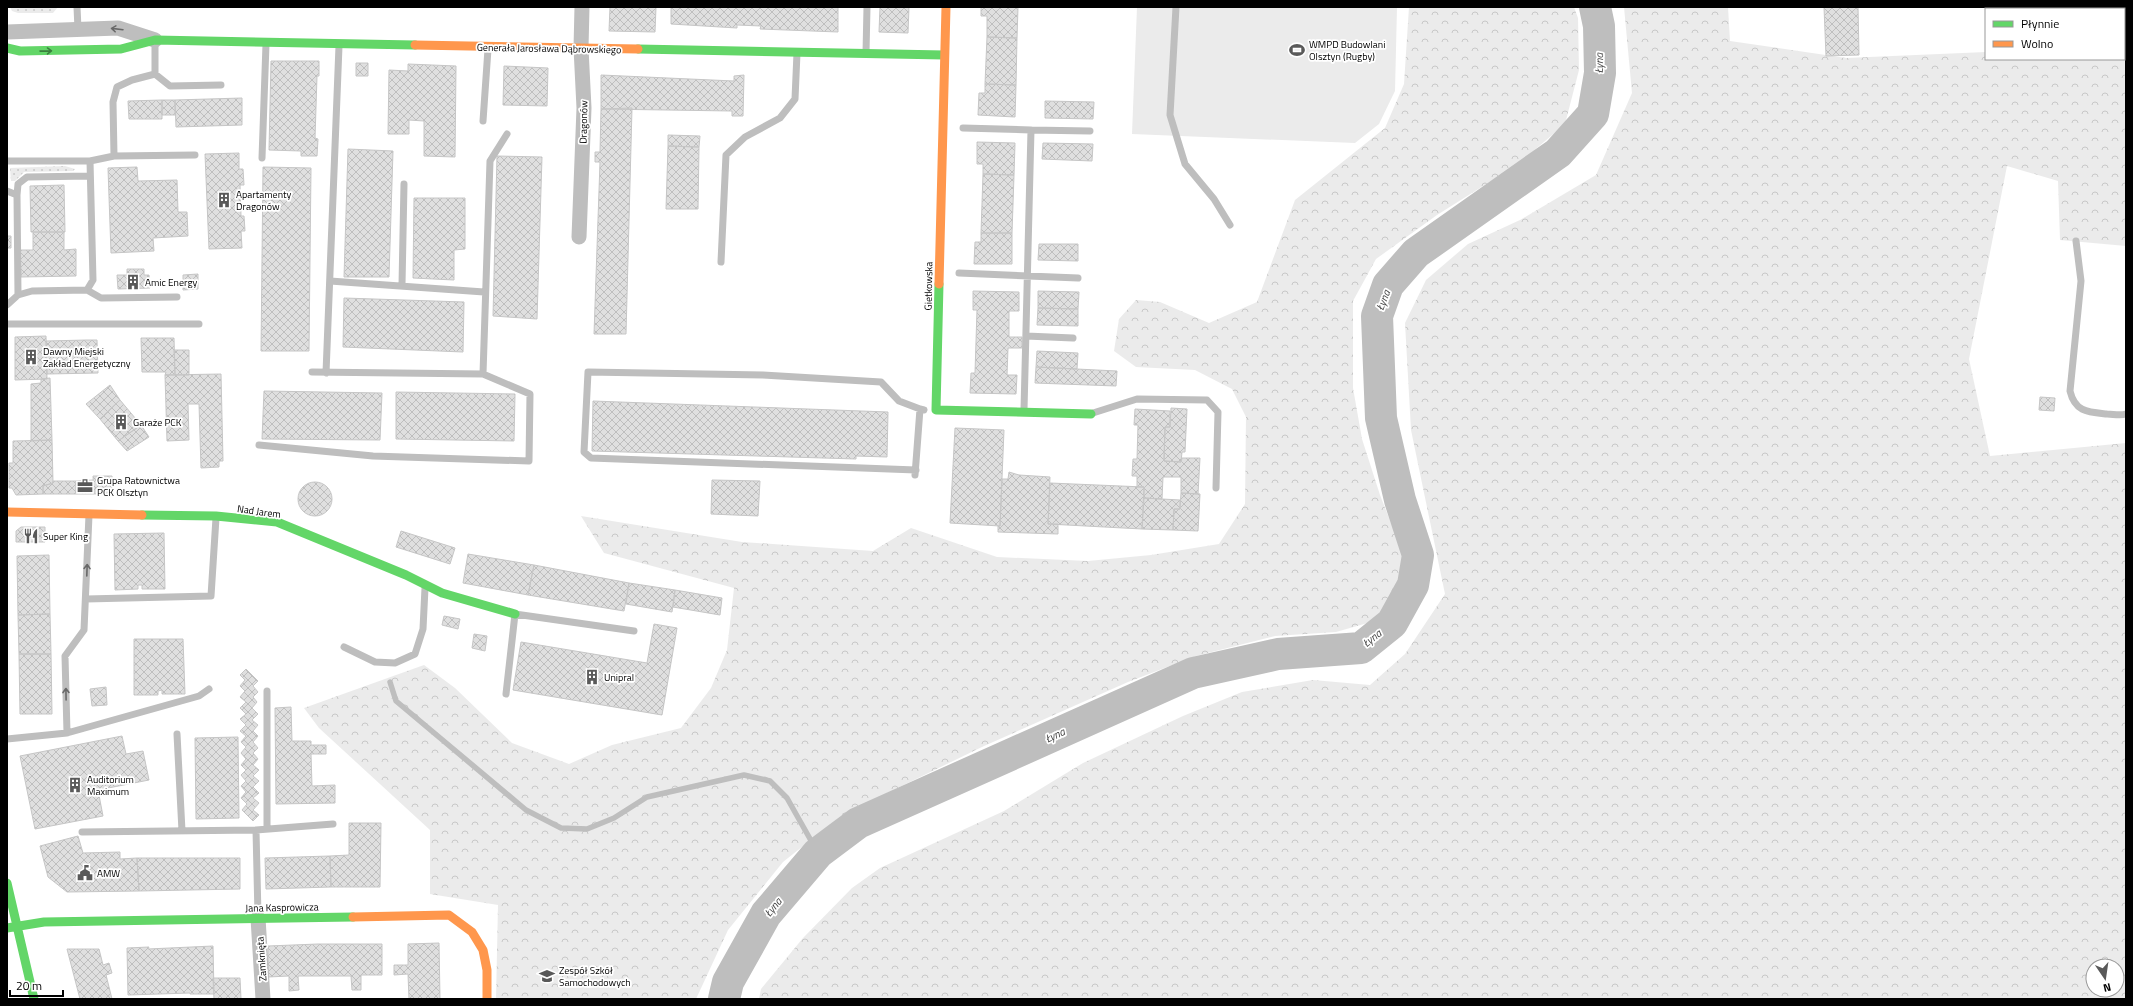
<svg xmlns="http://www.w3.org/2000/svg" width="2133" height="1006" viewBox="0 0 2133 1006" font-family="'Titillium Web',sans-serif">
	<defs>
		<pattern id="grass-dots" width="8" height="8" patternUnits="userSpaceOnUse"><rect width="8" height="8" fill="#ebebeb"/><path d="M2 2h.1M6 6h.1" fill="none" stroke="#c8c8c8" stroke-width="1.8" stroke-linecap="round"/></pattern>
		<pattern id="forest-crowns" width="20" height="18" patternUnits="userSpaceOnUse"><rect width="20" height="18" fill="#ebebeb"/><path d="M2 6a3 3 0 1 1 6 0M12 15a3 3 0 1 1 6 0" fill="none" stroke="#c8c8c8"/></pattern>
		<pattern id="building-cross-hatch" width="8" height="8" patternUnits="userSpaceOnUse"><rect width="8" height="8" fill="#dfdfdf"/><path d="M0 0l8 8M0 8l8-8" fill="none" stroke="#bebebe"/></pattern>
	</defs>
	<rect width="100%" height="100%" fill="#fff"/>
	<!-- grass -->
	<path fill="url(#grass-dots)" d="M10,7H58L53,13H18L12,11Z
		M65,166L75,169L73,171L24,172L15,181H11L10,168Z"/>
	<!-- forest -->
	<path fill="url(#forest-crowns)" fill-rule="evenodd" d="M1409,7H1574L1578,18L1579,70L1565,124L1518,164L1437,215L1376,259L1353,301V388L1362,439L1380,495L1404,556L1397,598L1371,622L1336,632L1275,636L1196,656L1128,682L984,746L842,815L783,862L728,930L696,999H496L498,905L430,894V830L319,728L304,708L424,665L455,688L512,743L569,764L612,745L681,728L711,688L727,650L734,588L604,553L581,516L742,542L873,551L911,528L997,557L1088,561L1151,555L1219,544L1245,504L1246,417L1232,389L1195,370L1136,367L1114,351L1119,319L1136,300L1160,302L1209,323L1257,302L1295,200L1385,128L1404,84Z
		M1624,7H1728L1730,41L1846,58L1986,52V59H2124V9H2107V7H2126V246L2060,240L2058,181L2007,166L1969,359L1990,456L2126,443V999H759L761,989L803,938L852,888L880,868L1004,811L1083,763L1183,716L1242,692L1313,680L1370,685L1405,654L1445,594L1411,430L1405,323L1426,280L1468,244L1520,220L1596,175L1632,93ZM2093,966H2117V990H2093Z"/>
	<!-- pitch -->
	<path fill="#ebebeb" d="M1137,7H1397L1395,91L1379,124L1355,143L1132,134Z"/>
	<g fill="none" stroke-linecap="round" stroke-linejoin="round">
		<!-- stream -->
		<path stroke="#bebebe" stroke-width="5.5" d="M390,682L396,701L526,810L561,828L587,829L614,818L647,797L744,775L770,781L787,798L818,853"/>
		<!-- river -->
		<path stroke="#bebebe" stroke-width="32" d="M724,999L728,982L766,914L818,853L858,823L1193,673L1278,654L1361,648L1392,623L1413,585L1418,555L1400,500L1381,418L1377,316L1388,285L1416,253L1558,153L1593,114L1600,73L1599,26L1595,7"/>
	</g>
	<!-- building -->
	<path fill="url(#building-cross-hatch)" stroke="#c6c6c6" d="M610,7H656L655,32L609,31Z
		M671,7H838V32L760,29L761,26L737,25V28L671,24Z
		M880,7H909L908,33L879,32Z
		M981,7H1018L1017,38L987,37V16H981Z
		M1824,7H1858L1859,55L1826,56Z
		M2051,7H2074V9L2051,8Z
		M987,37L1017,38L1016,85L985,84Z
		M271,61H319V76H317L315,138L318,139L317,156H301V151L269,150Z
		M356,63H368V76H356Z
		M408,64L456,66L455,157L424,156V121L409,120V134H388L389,70L408,71Z
		M504,66L548,68L547,106L503,105Z
		M601,75L734,81V76L744,75L743,116H732V111L601,109Z
		M985,84L1016,85L1015,117L978,115L979,93H985Z
		M242,98V125L176,127L175,100Z
		M162,100H175V115H162Z
		M162,100V119H129L128,101Z
		M1045,101L1094,102L1093,119L1045,118Z
		M632,108L626,334H594L600,162H595V152H600L601,109Z
		M668,135L700,136L699,147L668,146Z
		M977,142L1015,143L1014,175L983,174V164H977Z
		M1043,143L1093,144L1092,161L1042,159Z
		M668,146L699,147L698,209H666Z
		M348,149L393,151L389,277H344Z
		M239,153V169H243L244,185H240L241,216H244L245,231H241L242,248L209,249L205,154Z
		M497,156L542,157L537,319L493,316Z
		M137,167L138,181L177,180L178,212H187L188,236L153,238L154,251L111,253L108,168Z
		M263,167L311,168L309,351H261Z
		M983,174L1014,175L1012,233H981Z
		M64,185L65,232H31L30,186Z
		M414,198H465V249L454,250V280L413,278Z
		M33,232H64V250L76,249V276L21,277L20,250H33Z
		M981,233H1012V264H974L975,242H981Z
		M7,236H11V248H7Z
		M1039,244H1078V261L1038,260Z
		M127,269H144V275H149L150,288L118,289L117,275H127Z
		M198,274V289L183,290V275Z
		M973,291L1019,292V311H1009V337H1022V348H1008L1007,375H1017L1016,394L970,393L971,373H975L977,310H973Z
		M1038,291L1079,292L1078,309L1038,308Z
		M344,298L464,302L463,352L343,347Z
		M1038,308L1078,309V326L1037,325Z
		M46,336L47,379L15,380V337Z
		M141,338H174L175,375H165L166,372H142Z
		M87,340H97L98,373L47,374L46,341Z
		M174,350H189V375H175Z
		M1037,351L1078,353L1077,369L1036,367Z
		M1036,367L1117,371L1116,386L1035,383Z
		M221,374L223,461H219V467L201,468L199,404H188L189,440L167,441L165,375Z
		M50,378L52,440L31,441V384L41,383V379Z
		M110,385L120,400L100,419L86,404Z
		M264,391L382,393L380,440L262,439Z
		M396,392L515,394L514,441L396,439Z
		M2040,397L2055,398L2054,411L2039,410Z
		M120,400L141,425L118,441L100,419Z
		M593,401L888,412L887,457L856,456V459L592,451Z
		M1171,408L1187,409L1185,452H1182L1181,462L1164,461L1165,427H1170Z
		M1135,409L1170,411V427H1165L1164,461L1181,462L1182,458H1200L1198,494L1181,493V477H1163L1162,499L1144,498V487H1137V476H1132L1133,459H1137L1138,425H1134Z
		M141,425L149,437L127,451L118,441Z
		M955,428L1004,430L1000,526L950,523Z
		M52,440L53,483L43,486V494L16,495L12,488H9V463H13V441Z
		M1009,472L1019,475L1050,477L1048,524H1058V534L998,532V526H1000L1002,479H1008Z
		M93,476H112L113,493L94,494Z
		M93,480L94,494H76V481Z
		M712,480L760,481L758,516L711,514Z
		M53,481H76V494H43V486L53,483Z
		M298 499a17 17 0 1 1 34 0a17 17 0 1 1-34 0Z
		M1050,483L1144,487L1142,529L1048,524Z
		M1181,493L1200,494L1198,531L1173,530L1174,509H1180Z
		M1144,498L1180,500V509H1174L1173,530L1142,529Z
		M21,527H45V542H16V531Z
		M401,531L455,548L450,564L396,547Z
		M164,533L165,589H142V585H138V589L115,590L114,534Z
		M468,554L534,565L528,595L463,583Z
		M49,555L50,614L18,615L17,556Z
		M534,565L629,583L624,611L528,595Z
		M629,583L675,590L672,612L626,604Z
		M675,590L722,598L720,615L673,607Z
		M50,614L51,654H19L18,615Z
		M444,616L460,619L458,629L442,625Z
		M654,624L677,628L662,715L513,690L521,642L647,663Z
		M474,634L487,636L485,651L472,648Z
		M134,639H183L185,694H162V690L158,691V695H134Z
		M19,654H51L52,714H20Z
		M246,669L258,681L253,686L258,692L253,697L257,702L252,708L258,714L252,720L258,725L253,731L258,736L253,742L258,748L253,753L258,759L253,765L259,770L253,776L259,781L253,787L259,793L253,798L259,803L253,810L259,815L253,821L242,810L247,804L241,798L246,792L241,786L246,781L241,775L246,770L241,765L246,759L241,753L246,747L241,742L246,736L240,731L246,725L240,719L246,714L240,708L246,702L240,697L245,691L240,686L245,680L240,675Z
		M106,687L107,705L92,706L90,689Z
		M291,707L292,741H311V745H326V754H311L312,786L335,785V803L276,804L275,708Z
		M122,736L126,754L143,751L149,780L98,790L103,816L35,829L20,756Z
		M238,737L239,818L196,819L195,738Z
		M349,823H381L380,887H331L330,856L349,855Z
		M78,836L83,853L120,852V859L137,858L139,891L67,892L48,877L40,846Z
		M330,856L331,887L266,889L265,858Z
		M137,858H240V889L139,891Z
		M439,943L440,999H409L408,974L394,975V965H408V944Z
		M318,944H382V975H361V990H352L351,976H298L299,990L289,991V976L268,977V946Z
		M213,946L214,994H190V993L128,995L127,948L149,947L148,949Z
		M67,949H99L103,965L109,963L112,973L106,975L112,999H80Z
		M213,978H240L241,999H214Z"/>
	<g fill="none" stroke-linecap="round" stroke-linejoin="round">
		<!-- lane -->
		<path stroke="#bebebe" stroke-width="7" d="M77,7L78,29
			M1176,7L1170,115L1185,164L1214,199L1230,225
			M155,42V74L132,80L117,87L113,102L114,156L195,155
			M866,53L867,7
			M155,74L170,86L221,85
			M483,121L488,49
			M963,128L1031,130L1024,410
			M1031,130L1090,131
			M262,158L266,44
			M7,161H90
			M7,191L17,195L18,295
			M17,195L18,184L27,177L90,176
			M2076,241L2081,281L2070,391C2075,412 2088,412 2107,414C2113,414 2120,416 2126,414
			M721,262L726,155L745,137L780,118L795,99L797,53
			M959,273L1078,278
			M330,281L484,292
			M402,285L404,184
			M87,290L101,298L177,297
			M7,305L18,295L32,291L87,290L93,280L90,161L114,156
			M7,324H199
			M1026,336L1073,338
			M326,373L339,46
			M483,374L490,161L507,134
			M1093,413L1137,399L1207,400L1218,412L1216,488
			M259,445L373,456L529,461L530,394L483,374L312,372
			M916,470L591,458L584,452L588,372L763,375L881,382L899,401L920,409
			M915,475L920,409L924,410
			M86,599L211,596L216,518
			M344,647L375,662L395,663L415,654L423,629L425,588
			M506,694L515,614L634,631
			M67,733L65,656L84,630L89,515
			M177,734L182,831
			M7,739L67,733L199,696L209,689
			M267,829V691
			M256,830L258,916
			M82,832L256,830L333,824"/>
		<!-- street -->
		<path stroke="#bebebe" stroke-width="15" d="M7,32L118,28L155,40
			M579,237L584,108L581,48L582,7
			M258,918L263,999"/>
		<!-- fast -->
		<path stroke="#63d668" stroke-width="9" d="M7,48L20,51L121,49L155,40L415,45
			M638,49L944,55
			M939,284L936,410L1091,414
			M142,515L216,516L277,522L406,575L442,593L515,614
			M7,883L34,999
			M7,928L44,922L353,917"/>
		<!-- slow -->
		<path stroke="#ff974d" stroke-width="9" d="M415,45L638,49
			M939,284L946,7
			M7,512L142,515
			M353,917L449,915L472,932L483,950L487,970V999"/>
	</g>
	<!-- one-way arrows -->
	<defs><path id="oneway-shaft" d="M-6 0H5M1.5-3L5.5 0L1.5 3" fill="none" stroke-width="1.6" stroke-linecap="round" stroke-linejoin="round"/></defs>
	<g stroke="#686868">
		<use href="#oneway-shaft" transform="translate(117 29) rotate(-173)"/>
		<use href="#oneway-shaft" transform="translate(87 570) rotate(-88)"/>
		<use href="#oneway-shaft" transform="translate(66 694) rotate(-91)"/>
	</g>
	<use stroke="#3b803e" href="#oneway-shaft" transform="translate(46 51) rotate(-1)"/>
	<!-- icons -->
	<defs>
		<symbol id="stadium-bare" viewBox="-9 -9 18 18"><path d="M0-5a6.5 5 0 1 0 0 10a6.5 5 0 1 0 0-10ZM-3.5-1.8h7v3.6h-7Z" fill="#595959" stroke="#fff" stroke-width="2.5" paint-order="stroke"/></symbol>
		<symbol id="building-bare" viewBox="-9 -9 18 18"><path d="M-4-6H4V6H1V3H-1V6H-4ZM-2.5-4.3h1.7v1.8h-1.7ZM.8-4.3h1.7v1.8H.8ZM-2.5-1h1.7V.8h-1.7ZM.8-1h1.7V.8H.8Z" fill="#595959" stroke="#fff" stroke-width="2.5" paint-order="stroke"/></symbol>
		<symbol id="office-bare" viewBox="-9 -9 18 18"><path d="M-6-3h4V-5.5h4V-3h4V5H-6ZM-1-4.5V-3h2v-1.5ZM-6 0V1H6V0Z" fill="#595959" stroke="#fff" stroke-width="2.5" paint-order="stroke"/></symbol>
		<symbol id="restaurant-bare" viewBox="-9 -9 18 18"><path d="M-5-6h1v4h1v-4h1v4h1v-4h1v5L-1.5 .5V6h-2V.5L-5-1ZM5-6V6H3V1.5H1.5Q1.5-4 5-6Z" fill="#595959" stroke="#fff" stroke-width="2.5" paint-order="stroke"/></symbol>
		<symbol id="civic-bare" viewBox="-9 -9 18 18"><path d="M-.6-6.5H3V-4.5H.6V-3L4-1V1h2V6H-6V1h2V-1L-.6-3ZM-1.2 2.5V6h2.4V2.5Z" fill="#595959" stroke="#fff" stroke-width="2.5" paint-order="stroke"/></symbol>
		<symbol id="school-bare" viewBox="-9 -9 18 18"><path d="M0-5L7-2L0 1L-7-2ZM-4 1L0 2.5L4 1V4Q0 6-4 4Z" fill="#595959" stroke="#fff" stroke-width="2.5" paint-order="stroke"/></symbol>
	</defs>
	<g fill-rule="evenodd">
		<use href="#stadium-bare" x="1286" y="39" width="22" height="22"/>
		<use href="#building-bare" x="213" y="189" width="22" height="22"/>
		<use href="#building-bare" x="122" y="271" width="22" height="22"/>
		<use href="#building-bare" x="20" y="346" width="22" height="22"/>
		<use href="#building-bare" x="110" y="411" width="22" height="22"/>
		<use href="#office-bare" x="74" y="475" width="22" height="22"/>
		<use href="#restaurant-bare" x="20" y="525" width="22" height="22"/>
		<use href="#building-bare" x="581" y="666" width="22" height="22"/>
		<use href="#building-bare" x="64" y="774" width="22" height="22"/>
		<use href="#civic-bare" x="74" y="862" width="22" height="22"/>
		<use href="#school-bare" x="536" y="965" width="22" height="22"/>
	</g>
	<g text-anchor="middle" stroke-width="3.5" stroke-linejoin="round" paint-order="stroke">
		<!-- poi labels -->
		<g font-size="10" fill="#000" stroke="#fff" text-anchor="start">
			<text x="1309" y="48">WMPD Budowlani<tspan x="1309" dy="12">Olsztyn (Rugby)</tspan></text>
			<text x="236" y="198">Apartamenty<tspan x="236" dy="12">Dragonów</tspan></text>
			<text x="145" y="286">Amic Energy</text>
			<text x="43" y="355">Dawny Miejski<tspan x="43" dy="12">Zakład Energetyczny</tspan></text>
			<text x="133" y="426">Garaże PCK</text>
			<text x="97" y="484">Grupa Ratownictwa<tspan x="97" dy="12">PCK Olsztyn</tspan></text>
			<text x="43" y="540">Super King</text>
			<text x="604" y="681">Unipral</text>
			<text x="87" y="783">Auditorium<tspan x="87" dy="12">Maximum</tspan></text>
			<text x="97" y="877">AMW</text>
			<text x="559" y="974">Zespół Szkół<tspan x="559" dy="12">Samochodowych</tspan></text>
		</g>
		<!-- street labels -->
		<g font-size="10" fill="#000" stroke="#fff">
			<text transform="translate(549 48) rotate(1)" y="4">Generała Jarosława Dąbrowskiego</text>
			<text transform="translate(583 122) rotate(-89)" y="4">Dragonów</text>
			<text transform="translate(928 286) rotate(-89)" y="4">Gietkowska</text>
			<text transform="translate(259 511) rotate(8)" y="4">Nad Jarem</text>
			<text transform="translate(282 907) rotate(-1)" y="4">Jana Kasprowicza</text>
			<text transform="translate(261 959) rotate(-94)" y="4">Zamknięta</text>
		</g>
		<!-- water labels -->
		<g font-size="11" font-style="italic" fill="#434343" stroke="#fff">
			<text transform="translate(1599 63) rotate(-89)" y="4">Łyna</text>
			<text transform="translate(1383 300) rotate(-69)" y="4">Łyna</text>
			<text transform="translate(1372 638) rotate(-38)" y="4">Łyna</text>
			<text transform="translate(1055 735) rotate(-24)" y="4">Łyna</text>
			<text transform="translate(773 907) rotate(-51)" y="4">Łyna</text>
		</g>
	</g>
	<!-- border -->
	<rect width="2133" height="1006" fill="none" stroke="#000000" stroke-width="16"/>
	<!-- legend -->
	<rect x="1985" y="8" width="140" height="52" fill="#ffffff" stroke="#999999"/>
	<rect x="1993" y="21" width="20" height="6" fill="#63d668" stroke="#999999"/>
	<text x="2021" y="28" font-size="12" fill="#000000">Płynnie</text>
	<rect x="1993" y="41" width="20" height="6" fill="#ff974d" stroke="#999999"/>
	<text x="2021" y="48" font-size="12" fill="#000000">Wolno</text>
	<!-- north arrow -->
	<g transform="translate(2105 978) rotate(167)"><circle r="19" fill="#ffffff" stroke="#999999"/>
	<path d="M0-3L7 15L0 10L-7 15Z" fill="#595959"/>
	<text y="-6" font-size="11" font-weight="bold" text-anchor="middle" fill="#000000">N</text>
	</g>
	<!-- scale -->
	<path d="M10 990v6h53v-6" fill="none" stroke="#000000" stroke-width="2"/>
	<text x="16" y="990" font-size="12" fill="#000000" stroke="#ffffff" stroke-width="3" paint-order="stroke">20 m</text>
</svg>
